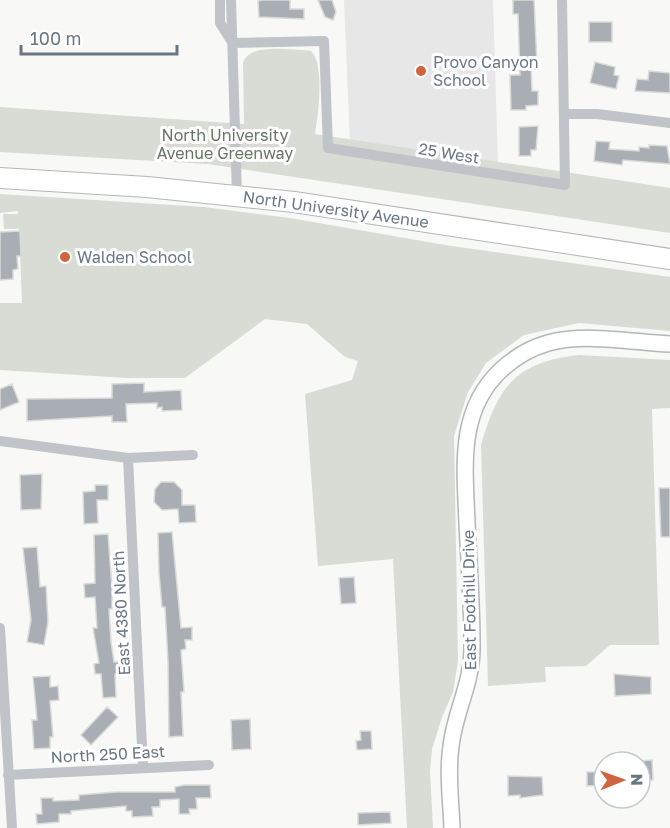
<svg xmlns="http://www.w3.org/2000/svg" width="670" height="828" viewBox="0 0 670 828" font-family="'Golos Text',sans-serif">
	<rect width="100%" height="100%" fill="#f8f8f6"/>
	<!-- built -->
	<path fill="#e6e7e6" d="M344,0H493L498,166L350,143Z"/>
	<!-- green -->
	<path fill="#d8dcd5" d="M304,50L311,51C325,63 318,116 315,134L670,188V233L207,164L0,152V107L244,124L243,63C249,43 287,50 304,50Z
		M0,194L204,207L290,218L445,245L670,277V331L579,323L524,335L486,363L468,392L454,436L458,661L453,692L442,717L432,749L430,771L433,828H407L393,559L318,566L305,394L352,380L358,361L345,357L307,324L265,319L185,378H126L0,370V303H22L19,229H4L3,214H18V211L0,213Z
		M579,355L670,360V408L652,409L659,645H610L586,666L545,667L546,682L488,686L481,445C498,386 516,362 579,355Z"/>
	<!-- building -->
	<path fill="#a8aeb4" stroke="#dadad8" stroke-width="1.5" d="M262,0H290V9H304V19L259,17L258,1Z
		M318,0H332L336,12L333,20L325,17Z
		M513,0H534L537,65H531L532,91H538V105L526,106V110H511L510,75H520L518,14H513Z
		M589,22H612V42H589Z
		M595,62L615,67L614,75L619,76L616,89L590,83Z
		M649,71L670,73V93L635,91L637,79L648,80Z
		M538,126L536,150H531V156H519V127Z
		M596,141L610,142L609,149L639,151V147L649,148V145L667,146L670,164L623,160L622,165L594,161Z
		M20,231L21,256H17L18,269L13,270V279L0,280V232Z
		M144,383V392L181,390L182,410L162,411V407L157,408V403L126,404L127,422H112V416L27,421V399L112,398V384Z
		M12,384L19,402L0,410V389Z
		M42,474L41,509L21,510L20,475Z
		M161,482H174L182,490V505H195L196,522L179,523L178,509L162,510L154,502L155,489Z
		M95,485H108V500H97L98,523L84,524L83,492L95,491Z
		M659,488H670V537H661Z
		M172,532L181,628L192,627V640H185L186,649L181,650L184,692H181L183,736L169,737L168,661L165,607H162L159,573L158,533Z
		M108,534L112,588V609H109L111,642L114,662H120V673L115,674L116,697L103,698L101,674H95L94,664L99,663L93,628H97L95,597L85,598L84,584L95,583L94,535Z
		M37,547L40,587L46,586L48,622L44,645L27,642L31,620L23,548Z
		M354,577L356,603L341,604L339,578Z
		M614,674L651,677V694L615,696Z
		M50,676V687L58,686L59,700L50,701L53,737H50V748L34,749L32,720H37L33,677Z
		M107,707L118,717L91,745L81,735Z
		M250,719L251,749L232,750L231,720Z
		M360,731H371L372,749L357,750L356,741L361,740Z
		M652,760L653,780H640V761Z
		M587,772H604V785L587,786Z
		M508,776L542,777L543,795L520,798V795L508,796Z
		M184,785H210L211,798H196L197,809H189L190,814H179V799L160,800V807H152L153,816L132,817V811H126V806L71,811V814H59V822L37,824L36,814H42L41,798H53V801L79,800V795L116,792H175V787Z
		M390,812L391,823L358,825V813Z"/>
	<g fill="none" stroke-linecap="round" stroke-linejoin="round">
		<defs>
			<path id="secondary" d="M452,828C451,801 447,773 451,746C455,710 473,683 472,645C472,604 469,563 467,523C465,468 457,411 501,370C515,357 530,348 548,343C585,333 631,342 670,344"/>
			<path id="highway" d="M0,178L147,187L294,202L670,259"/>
		</defs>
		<!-- secondary casing -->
		<use href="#secondary" stroke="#b2b7bb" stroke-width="18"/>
		<!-- highway casing -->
		<use href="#highway" stroke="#b3b7ba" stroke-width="22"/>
		<!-- street -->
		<path stroke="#c0c3c7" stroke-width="10" d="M220,0V23L232,42
			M231,0L237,196
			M232,43L324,41L328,148L565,185L562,0
			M565,114H597L670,123
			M0,441L128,458L193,455
			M128,458L143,767
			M0,628L12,828
			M8,775L209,765"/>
		<!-- secondary -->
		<use href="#secondary" stroke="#fff" stroke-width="15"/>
		<!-- highway -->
		<use href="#highway" stroke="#fff" stroke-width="20"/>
	</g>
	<!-- markers -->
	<g fill="#d0643e" stroke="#fff" stroke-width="2">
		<circle cx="421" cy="71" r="6"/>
		<circle cx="65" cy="257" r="6"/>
	</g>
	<g text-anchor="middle" stroke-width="6" stroke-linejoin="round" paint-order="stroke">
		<!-- poi labels -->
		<g font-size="16" fill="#6a7783" stroke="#fff" text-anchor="start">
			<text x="433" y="68">Provo Canyon<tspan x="433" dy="18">School</tspan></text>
			<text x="77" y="263">Walden School</text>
		</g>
		<!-- park labels -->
		<g font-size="16" fill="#677664" stroke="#fff">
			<text x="225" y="141">North University<tspan x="225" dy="18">Avenue Greenway</tspan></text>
		</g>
		<!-- street labels -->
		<g font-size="16" fill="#6a7783" stroke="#fff">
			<text transform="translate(449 153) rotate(9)" y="6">25 West</text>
			<text transform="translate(336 209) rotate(8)" y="6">North University Avenue</text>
			<text transform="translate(469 600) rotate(-91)" y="6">East Foothill Drive</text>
			<text transform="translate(121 613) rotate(-93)" y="6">East 4380 North</text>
			<text transform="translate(108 754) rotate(-3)" y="6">North 250 East</text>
		</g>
	</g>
	<!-- north arrow -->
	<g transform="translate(622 780) rotate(89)"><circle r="28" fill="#ffffff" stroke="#c3c9cd" stroke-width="1.5"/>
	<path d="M0-4.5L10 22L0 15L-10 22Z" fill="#d0643e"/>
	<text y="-9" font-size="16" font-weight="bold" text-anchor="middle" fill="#6a7783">N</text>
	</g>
	<!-- scale -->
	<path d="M21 45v9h156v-9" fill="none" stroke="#6a7783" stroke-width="3"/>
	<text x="30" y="45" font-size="18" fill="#6a7783" stroke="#ffffff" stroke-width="4.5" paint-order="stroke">100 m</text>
</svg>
